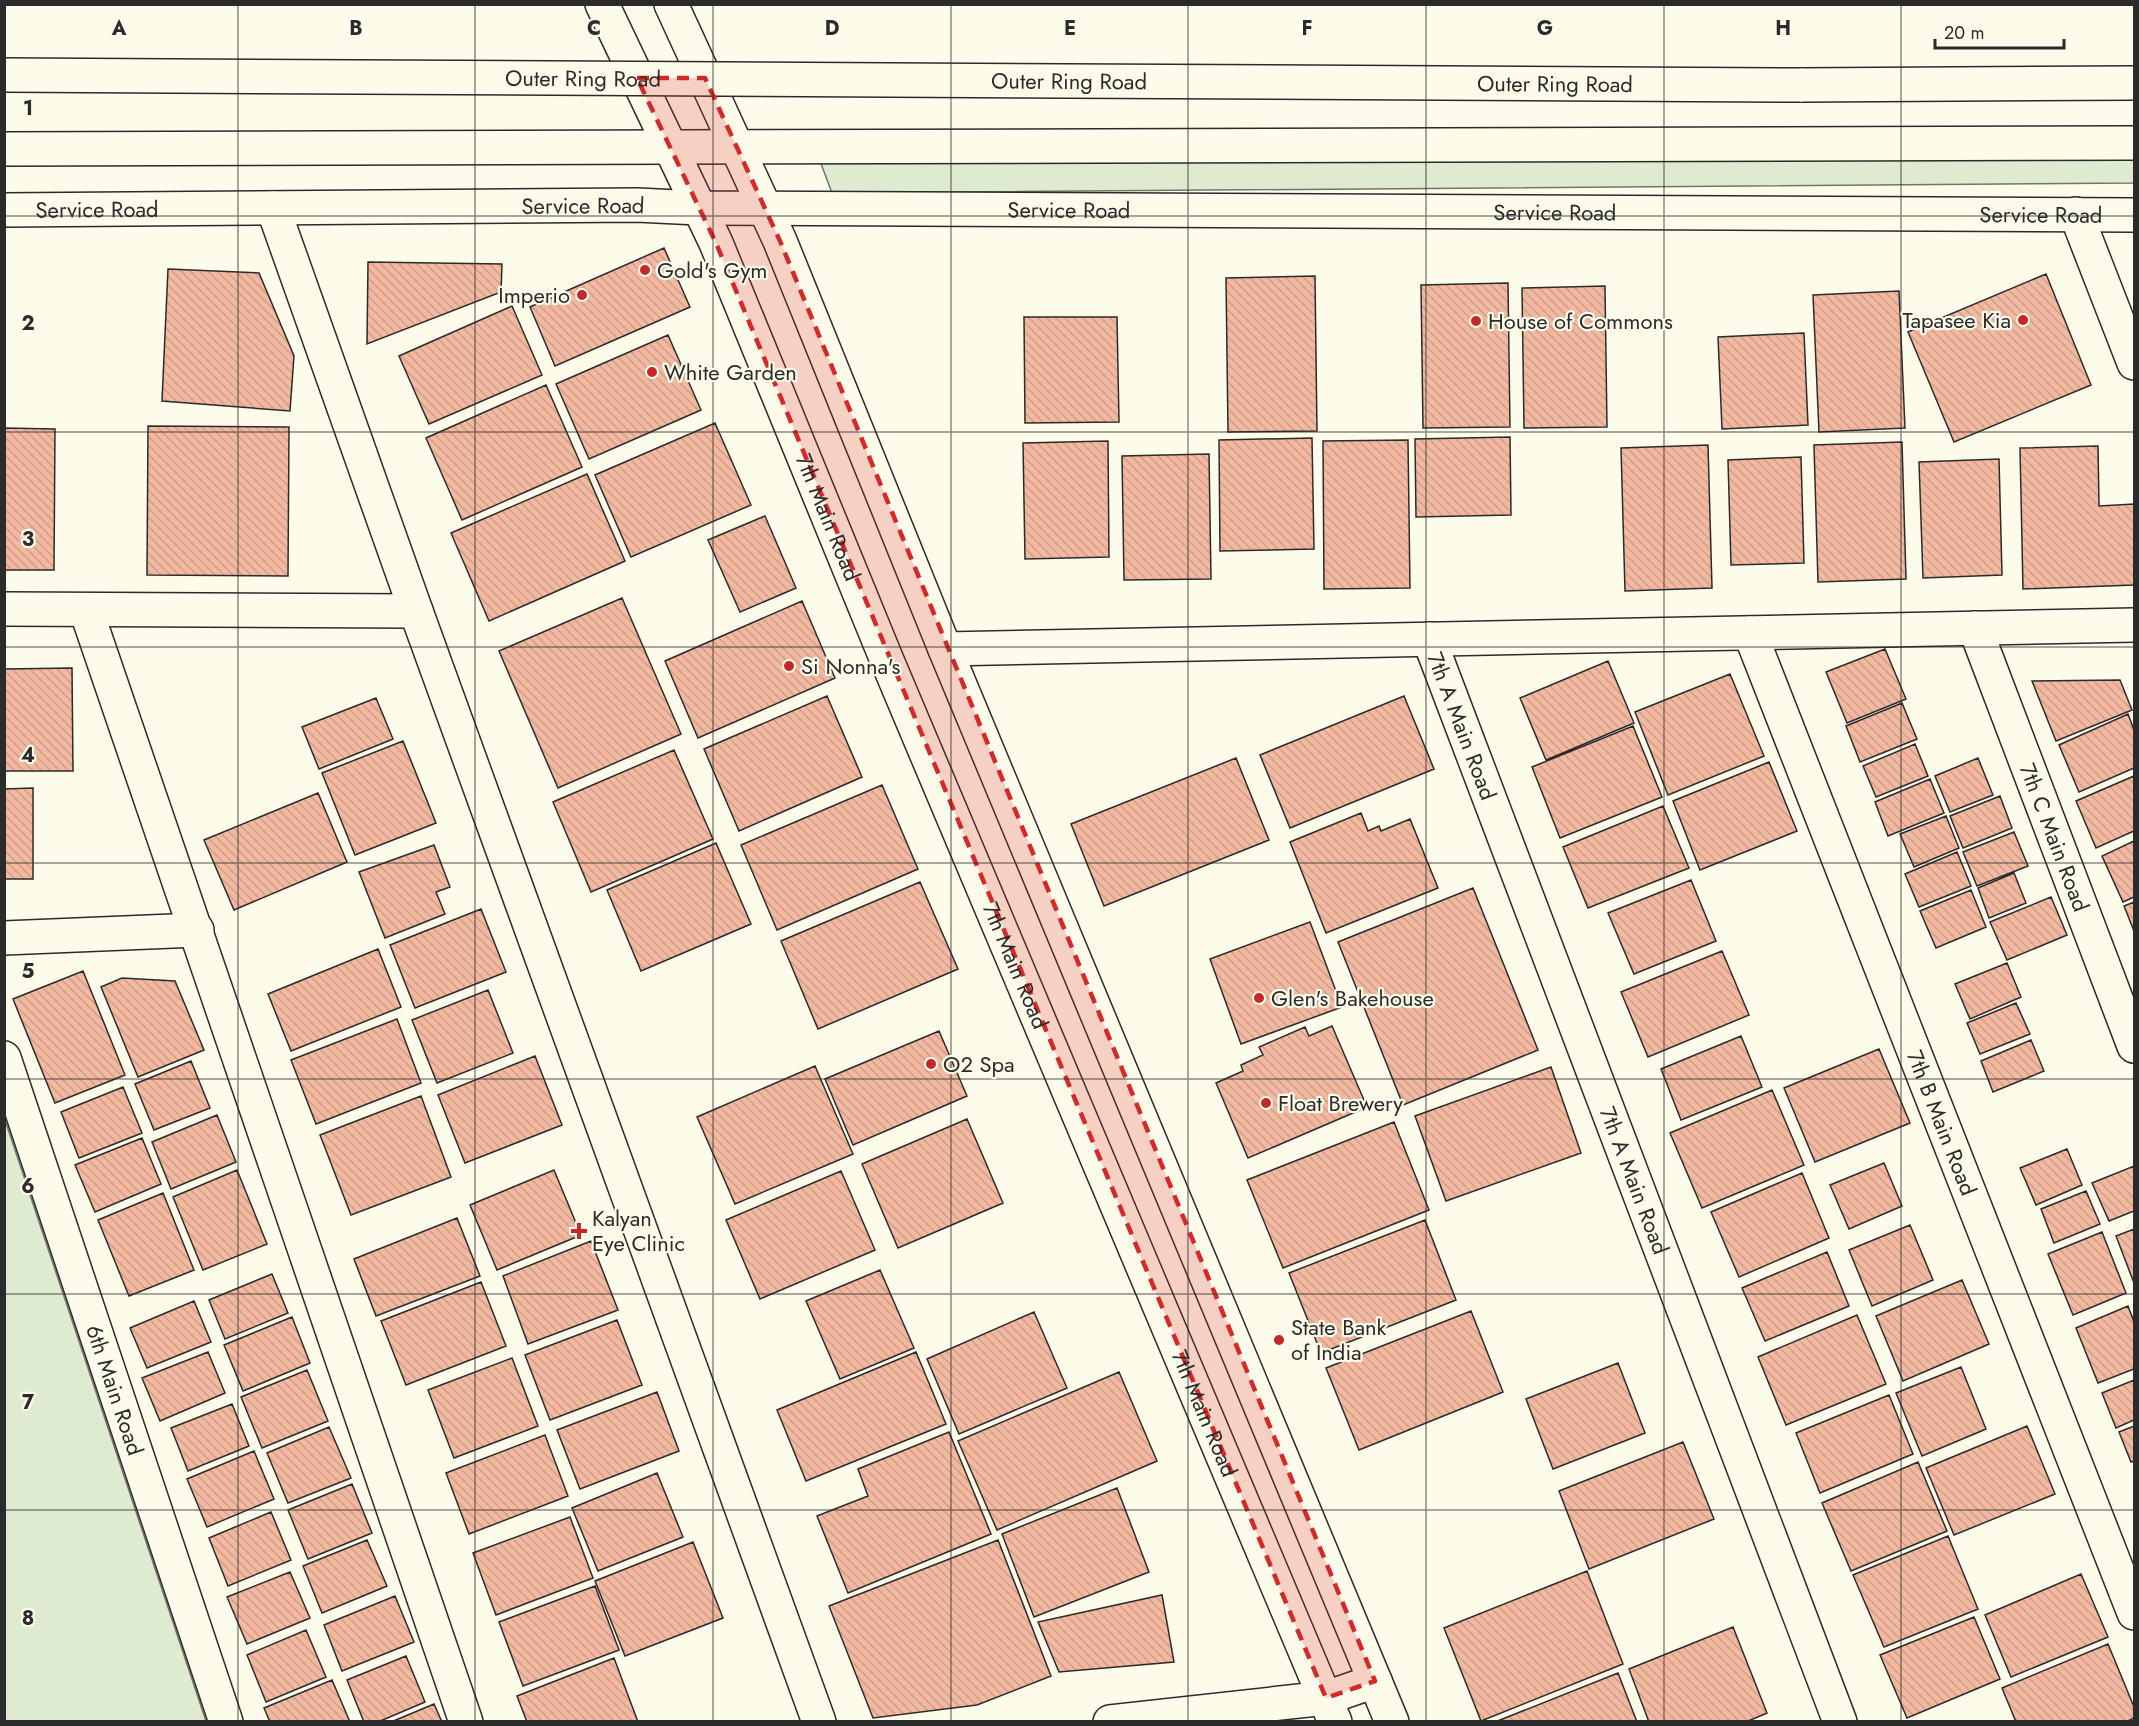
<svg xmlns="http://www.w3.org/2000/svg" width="2139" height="1726" viewBox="0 0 2139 1726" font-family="Jost,sans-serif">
	<defs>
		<pattern id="building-back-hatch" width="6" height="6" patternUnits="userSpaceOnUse" patternTransform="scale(1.5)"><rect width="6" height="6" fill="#f2b8a0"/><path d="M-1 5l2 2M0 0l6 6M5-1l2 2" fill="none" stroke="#d09e8a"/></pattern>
	</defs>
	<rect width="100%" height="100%" fill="#fdfbea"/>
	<!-- park -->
	<path fill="#deebd1" stroke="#74746e" stroke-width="1.5" d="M2134,156V183L832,193L820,161Z
		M4,1120H5L206,1721H5Z"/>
	<!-- building -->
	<path fill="url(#building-back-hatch)" stroke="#2b2b2b" stroke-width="1.5" d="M664,248L690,307L555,366L530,307Z
		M368,262L502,264L501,292L367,344Z
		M168,269L259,273L294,356L290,411L162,401Z
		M2046,274L2091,385L1954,442L1908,332Z
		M1315,276L1317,431L1228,432L1226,278Z
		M1508,283L1510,427L1423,428L1421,285Z
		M1605,286L1607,427L1524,428L1522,288Z
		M1899,291L1905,428L1819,432L1813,295Z
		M512,306L542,375L429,424L399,356Z
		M1024,317H1117L1119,422L1025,423Z
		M1804,333L1808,425L1722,429L1718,337Z
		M668,335L701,410L589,459L556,384Z
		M546,385L582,467L462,520L426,438Z
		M715,423L751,505L631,557L595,475Z
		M148,426L289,427L288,576L147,575Z
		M4,428L55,429L54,570H4Z
		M1510,437L1511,515L1416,517L1415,439Z
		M1312,438L1314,549L1220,551L1219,440Z
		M1408,440L1410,588L1324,589L1323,441Z
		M1108,441L1109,557L1025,559L1023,443Z
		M1902,442L1906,579L1818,582L1814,445Z
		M1708,445L1712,588L1625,591L1621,448Z
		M2098,446L2099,506L2134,504V585L2023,589L2020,448Z
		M1209,454L1211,579L1124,580L1122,456Z
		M1801,457L1804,563L1731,565L1728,460Z
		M1999,459L2002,575L1923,578L1919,462Z
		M587,474L625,561L489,621L451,533Z
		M765,516L796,588L740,612L708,540Z
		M622,598L681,734L558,788L499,651Z
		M802,601L835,678L698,738L665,661Z
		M1885,649L1906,699L1847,723L1826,672Z
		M1608,661L1634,723L1546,760L1520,698Z
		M72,668L73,771H4V669Z
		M1730,674L1764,756L1668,795L1635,712Z
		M2120,680L2132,710L2056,741L2032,681Z
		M827,696L862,777L739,831L704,749Z
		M1404,696L1434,769L1290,828L1260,755Z
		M376,698L393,739L319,769L302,727Z
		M1902,703L1917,739L1860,762L1846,726Z
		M2128,714L2134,730V768L2079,792L2059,745Z
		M1633,726L1662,797L1560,838L1532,767Z
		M403,741L436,823L355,855L322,773Z
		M1915,744L1928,776L1876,797L1863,766Z
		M674,750L713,839L591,892L553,802Z
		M1236,758L1269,840L1104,906L1071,824Z
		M1978,758L1993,795L1950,812L1935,776Z
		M1769,762L1797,831L1700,870L1673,801Z
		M2134,776V831L2096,848L2076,801Z
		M1930,779L1944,813L1888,836L1875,802Z
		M882,785L918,869L777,930L741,845Z
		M33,788V879H4V789Z
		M318,793L347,862L234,910L204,840Z
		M2000,796L2012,828L1963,848L1950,816Z
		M1663,806L1689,868L1588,908L1563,847Z
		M1361,813L1368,831L1379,826L1381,831L1410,819L1438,888L1326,933L1290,842Z
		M1946,816L1959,848L1914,867L1900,834Z
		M2014,832L2028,866L1977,886L1963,852Z
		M2134,841V897L2123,902L2102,856Z
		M716,843L751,924L641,971L607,890Z
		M434,845L450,887L436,892L445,914L385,938L359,872Z
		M1957,852L1971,886L1919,907L1905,874Z
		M2014,873L2026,903L1989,918L1978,888Z
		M1691,880L1716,941L1634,974L1608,913Z
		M920,882L958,969L818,1029L781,941Z
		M1473,888L1538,1050L1403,1105L1338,942Z
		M1971,890L1986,927L1936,948L1920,911Z
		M2051,897L2067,935L2007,960L1990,922Z
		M2134,902V931L2124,906Z
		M481,909L506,972L415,1008L390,945Z
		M1310,922L1342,1007L1241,1044L1210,959Z
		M378,949L401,1007L291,1051L268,994Z
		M1722,951L1749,1015L1648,1057L1621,992Z
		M2007,963L2021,997L1970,1019L1955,984Z
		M83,971L125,1075L55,1103L13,999Z
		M122,978L175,981L204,1050L138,1077L101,987Z
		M488,990L513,1053L437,1083L412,1020Z
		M2016,1003L2030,1034L1980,1054L1967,1023Z
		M397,1019L421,1083L316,1124L291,1060Z
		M1332,1026L1367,1107L1248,1158L1216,1083L1243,1071L1241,1065L1263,1055L1259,1047L1305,1027L1309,1036Z
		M939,1031L967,1096L853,1145L825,1079Z
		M1741,1036L1762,1087L1681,1120L1661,1069Z
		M2031,1040L2044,1071L1993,1092L1981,1061Z
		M1879,1049L1910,1123L1815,1162L1784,1088Z
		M535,1056L562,1125L465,1163L438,1095Z
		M191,1061L210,1108L154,1130L135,1084Z
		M815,1066L853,1154L735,1204L697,1117Z
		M1551,1067L1581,1153L1446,1201L1415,1116Z
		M123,1087L142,1133L79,1158L61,1112Z
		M1772,1090L1804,1165L1702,1208L1670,1133Z
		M421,1096L451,1177L351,1215L320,1135Z
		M217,1115L236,1162L171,1189L152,1142Z
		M967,1119L1003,1203L898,1248L862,1164Z
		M1394,1122L1429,1210L1283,1268L1247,1180Z
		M142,1138L161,1184L95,1212L75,1165Z
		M2067,1149L2082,1185L2036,1205L2020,1168Z
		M1884,1163L1902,1206L1849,1229L1830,1185Z
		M2134,1166V1211L2109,1221L2092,1183Z
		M237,1170L267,1244L203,1270L173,1197Z
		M554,1170L581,1235L497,1270L470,1205Z
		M841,1171L875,1250L760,1299L726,1220Z
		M1802,1173L1829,1238L1739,1277L1711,1212Z
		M2086,1191L2100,1224L2054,1243L2041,1209Z
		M163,1193L194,1270L129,1296L98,1220Z
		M457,1218L480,1276L376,1316L354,1259Z
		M1425,1220L1456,1300L1321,1353L1289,1273Z
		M1910,1225L1933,1280L1872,1306L1849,1250Z
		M2134,1229V1283L2116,1236Z
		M2102,1232L2126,1293L2073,1315L2048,1254Z
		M591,1241L618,1310L528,1344L503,1276Z
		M1827,1252L1849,1306L1765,1341L1742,1288Z
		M880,1270L914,1348L840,1379L806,1301Z
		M272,1274L288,1313L225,1339L209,1300Z
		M1962,1280L1989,1344L1903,1381L1876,1316Z
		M481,1282L506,1346L406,1385L381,1321Z
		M194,1301L211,1342L147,1368L130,1328Z
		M2128,1306L2134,1322V1369L2098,1383L2076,1328Z
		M1471,1311L1503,1392L1359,1450L1326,1368Z
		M1034,1312L1067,1388L959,1434L927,1359Z
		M1857,1315L1886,1384L1786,1425L1758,1357Z
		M292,1317L310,1363L243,1391L224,1345Z
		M617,1320L642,1385L550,1420L525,1355Z
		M208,1352L225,1393L160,1421L142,1378Z
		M916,1352L946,1424L806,1481L777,1410Z
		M512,1358L538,1426L454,1458L428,1390Z
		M1618,1363L1645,1433L1553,1469L1526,1399Z
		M1961,1367L1986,1429L1922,1456L1896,1393Z
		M307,1370L328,1421L262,1448L241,1397Z
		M1119,1372L1157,1461L997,1530L958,1441Z
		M2134,1380V1420L2116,1428L2102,1393Z
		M657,1392L679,1451L580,1489L557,1430Z
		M1889,1395L1913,1454L1820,1493L1796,1433Z
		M232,1404L249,1446L188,1471L171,1428Z
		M2027,1426L2055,1494L1954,1535L1926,1468Z
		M2134,1426V1461L2131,1462L2119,1432Z
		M329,1427L351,1478L288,1503L267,1453Z
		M949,1432L991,1534L848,1593L817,1516L868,1496L858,1469Z
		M545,1435L568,1496L469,1534L446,1473Z
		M1683,1442L1714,1519L1589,1569L1559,1491Z
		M254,1451L274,1499L207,1527L187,1479Z
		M1918,1462L1947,1531L1851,1571L1822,1503Z
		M657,1473L683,1537L598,1571L572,1508Z
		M352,1484L372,1533L308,1559L288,1510Z
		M1117,1488L1149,1572L1034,1617L1002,1534Z
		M271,1512L291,1560L228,1586L209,1538Z
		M570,1517L593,1578L496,1615L473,1553Z
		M1948,1536L1978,1609L1884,1647L1853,1575Z
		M367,1540L387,1586L322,1613L303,1566Z
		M998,1540L1051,1676L977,1705L873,1718L829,1606Z
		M693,1542L723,1618L625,1656L595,1581Z
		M1587,1571L1623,1664L1481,1721L1444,1628Z
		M290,1572L310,1618L247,1644L227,1597Z
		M2081,1574L2108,1637L2011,1677L1985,1615Z
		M595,1586L619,1650L523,1686L499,1622Z
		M1162,1595L1174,1662L1059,1672L1038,1622Z
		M395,1596L414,1642L342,1671L324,1625Z
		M1974,1617L2000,1679L1907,1718L1880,1655Z
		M1733,1627L1767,1713L1746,1722H1649L1629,1669Z
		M306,1630L326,1677L266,1702L247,1655Z
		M2108,1644L2134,1707V1718L2126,1722H2016L2002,1688Z
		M406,1656L425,1702L378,1722H364L347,1680Z
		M614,1658L638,1722H527L517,1696Z
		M1618,1673L1637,1722H1495Z
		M332,1680L350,1722H270L264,1708Z
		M434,1704L442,1722H391Z"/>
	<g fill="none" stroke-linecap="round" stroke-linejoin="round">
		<defs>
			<g id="minor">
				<path d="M273,208L416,611L819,1722"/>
				<path id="s1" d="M4,210L637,205L698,208L2134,215"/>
				<path d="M2076,214L2134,363"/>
				<path d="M4,609L416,611"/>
				<path d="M86,610L466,1722"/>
				<path id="s2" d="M1975,628L2134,1046"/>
				<path id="s3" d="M1750,633L2134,1613"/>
				<path id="s4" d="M1429,639L1840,1722"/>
				<path d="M945,649L2134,625"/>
				<path d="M4,938L197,930"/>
				<path id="s5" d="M4,1058L226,1722"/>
				<path d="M1110,1722L1326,1698L1375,1681"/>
			</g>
			<g id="major">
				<path id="s6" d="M602,4L716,243L886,658L1335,1722"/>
				<path d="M671,4L780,241L945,649L1392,1722"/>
			</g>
			<path id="highway" d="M1800,85L2134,83
				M4,149L2134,143"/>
		</defs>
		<!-- minor casing -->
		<use href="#minor" stroke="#2b2b2b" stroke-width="36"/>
		<!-- major casing -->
		<use href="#major" stroke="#2b2b2b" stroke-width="36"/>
		<!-- highway casing -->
		<use href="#highway" stroke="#2b2b2b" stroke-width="36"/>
		<!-- minor -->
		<use href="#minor" stroke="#fdfbea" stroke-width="33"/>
		<!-- major -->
		<use href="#major" stroke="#fdfbea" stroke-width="33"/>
		<!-- highway -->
		<use href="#highway" stroke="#fdfbea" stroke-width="33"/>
		<defs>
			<g id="highway-bridge">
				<path id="s7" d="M4,75L1800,85"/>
			</g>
		</defs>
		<!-- highway-bridge casing -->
		<use href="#highway-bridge" stroke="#2b2b2b" stroke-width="36" stroke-linecap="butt"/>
		<!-- highway-bridge -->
		<use href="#highway-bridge" stroke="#fdfbea" stroke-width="33"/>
	</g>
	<!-- marked area -->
	<path fill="#d62828" fill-opacity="0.2" stroke="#d62828" stroke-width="4.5" stroke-dasharray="12 8" stroke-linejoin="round" d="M637,78H705L780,241L1375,1681L1326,1698L716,243Z"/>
	<!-- grid -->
	<path fill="none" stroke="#2b2b2b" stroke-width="1.5" stroke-opacity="0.55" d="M238,4V1722M475,4V1722M713,4V1722M951,4V1722M1188,4V1722M1426,4V1722M1664,4V1722M1901,4V1722M4,216H2134M4,432H2134M4,647H2134M4,863H2134M4,1079H2134M4,1294H2134M4,1510H2134"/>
	<!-- markers -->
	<g fill="#c62828" stroke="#fdfbea" stroke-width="2">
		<circle cx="645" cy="270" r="6"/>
		<circle cx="582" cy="295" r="6"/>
		<circle cx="2023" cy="320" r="6"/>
		<circle cx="1476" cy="321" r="6"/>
		<circle cx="652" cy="372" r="6"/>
		<circle cx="789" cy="666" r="6"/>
		<circle cx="1259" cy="998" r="6"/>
		<circle cx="931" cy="1064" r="6"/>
		<circle cx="1266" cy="1103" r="6"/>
		<path d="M576 1222h6v6h6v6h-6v6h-6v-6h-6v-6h6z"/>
		<circle cx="1279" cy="1340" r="6"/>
	</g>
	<g text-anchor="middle" stroke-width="4.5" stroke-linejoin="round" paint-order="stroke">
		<!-- street labels -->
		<g font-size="22" fill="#2b2b2b" stroke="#fdfbea">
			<text dy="8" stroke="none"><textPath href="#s7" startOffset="579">Outer Ring Road</textPath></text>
			<text dy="8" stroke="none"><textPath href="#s7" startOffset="1065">Outer Ring Road</textPath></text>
			<text dy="8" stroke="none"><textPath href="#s7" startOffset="1551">Outer Ring Road</textPath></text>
			<text dy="8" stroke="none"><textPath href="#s1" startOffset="579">Service Road</textPath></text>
			<text dy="8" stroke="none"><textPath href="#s1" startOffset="93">Service Road</textPath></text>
			<text dy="8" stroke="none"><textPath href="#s1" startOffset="1065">Service Road</textPath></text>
			<text dy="8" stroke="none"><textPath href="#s1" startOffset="1551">Service Road</textPath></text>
			<text dy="8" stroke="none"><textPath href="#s1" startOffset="2037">Service Road</textPath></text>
			<text dy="8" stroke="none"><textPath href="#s6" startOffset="561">7th Main Road</textPath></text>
			<text dy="8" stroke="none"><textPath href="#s4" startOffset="93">7th A Main Road</textPath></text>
			<text dy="8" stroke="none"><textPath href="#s2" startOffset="224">7th C Main Road</textPath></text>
			<text dy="8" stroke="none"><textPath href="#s6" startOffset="1047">7th Main Road</textPath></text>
			<text dy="8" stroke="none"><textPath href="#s3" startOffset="526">7th B Main Road</textPath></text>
			<text dy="8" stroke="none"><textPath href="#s4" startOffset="579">7th A Main Road</textPath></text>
			<text dy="8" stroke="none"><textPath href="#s5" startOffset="350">6th Main Road</textPath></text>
			<text dy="8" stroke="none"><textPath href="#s6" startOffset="1533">7th Main Road</textPath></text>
		</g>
		<!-- poi labels -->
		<g font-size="22" fill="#2b2b2b" stroke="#fdfbea" text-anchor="start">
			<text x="657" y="278">Gold's Gym</text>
			<text x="570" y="303" text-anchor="end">Imperio</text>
			<text x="2011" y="328" text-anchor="end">Tapasee Kia</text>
			<text x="1488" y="329">House of Commons</text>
			<text x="664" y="380">White Garden</text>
			<text x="801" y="674">Si Nonna's</text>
			<text x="1271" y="1006">Glen's Bakehouse</text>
			<text x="943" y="1072">O2 Spa</text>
			<text x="1278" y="1111">Float Brewery</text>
			<text x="592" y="1226">Kalyan<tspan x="592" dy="25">Eye Clinic</tspan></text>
			<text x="1291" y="1335">State Bank<tspan x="1291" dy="25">of India</tspan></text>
		</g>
	</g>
	<g font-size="20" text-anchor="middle" font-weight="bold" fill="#2b2b2b" stroke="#fdfbea" stroke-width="4.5" stroke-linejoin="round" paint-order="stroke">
		<text x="119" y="35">A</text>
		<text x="356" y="35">B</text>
		<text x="594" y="35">C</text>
		<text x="832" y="35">D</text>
		<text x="1070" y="35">E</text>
		<text x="1307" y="35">F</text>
		<text x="1545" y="35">G</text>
		<text x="1783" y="35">H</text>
		<text x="28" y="115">1</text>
		<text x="28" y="330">2</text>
		<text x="28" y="546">3</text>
		<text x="28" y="762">4</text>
		<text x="28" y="978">5</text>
		<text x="28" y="1193">6</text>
		<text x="28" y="1409">7</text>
		<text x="28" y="1625">8</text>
	</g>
	<!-- border -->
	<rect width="2139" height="1726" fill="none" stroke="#2b2b2b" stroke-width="12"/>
	<!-- scale -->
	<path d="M1935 39v9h129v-9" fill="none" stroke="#2b2b2b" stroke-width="3"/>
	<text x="1944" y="39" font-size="18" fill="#2b2b2b" stroke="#fdfbea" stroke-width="4.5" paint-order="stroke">20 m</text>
</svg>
